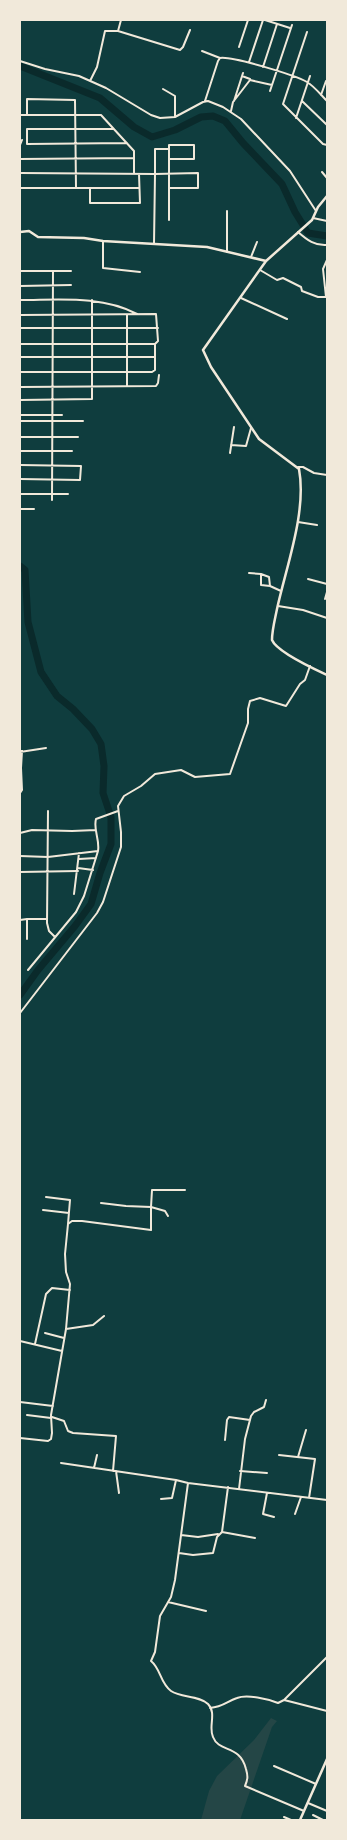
<svg xmlns="http://www.w3.org/2000/svg" width="347" height="1840" font-family="Barlow,sans-serif">
	<style>
		.green { fill: #244646 }
		.lines { fill: none; stroke-linecap: round; stroke-linejoin: round }
		.river { stroke: #0a2a2b; stroke-width: 7 }
		.minor { stroke: #f1e9da; stroke-width: 2 }
		.tertiary { stroke: #f1e9da; stroke-width: 2.5 }
	</style>
	<rect width="100%" height="100%" fill="#0f3d3e"/>
	<path class="green" d="M271 1718 277 1721 272 1727 240 1820H201L209 1791 217 1776 254 1740Z"/>
	<g class="lines">
		<path class="river" d="M20 66 100 98 134 127 152 137 175 130 201 117 213 116 225 121 243 143 282 184 295 212 308 233 327 236
			M20 566 25 570 28 622 41 672 57 696 73 709 92 729 101 744 104 766 103 793 111 817V844L100 873 91 904 75 926 38 970 20 995"/>
		<path class="minor" d="M265 20 290 28
			M118 31 180 50 183 47 190 30
			M307 32 283 104 323 144 327 145
			M239 47 248 20
			M202 51 220 58
			M20 61 45 69 79 76 106 88 151 115 160 118 175 117 203 102 208 101 223 107 241 119 290 171 316 211
			M249 62 263 20
			M263 67 277 24
			M242 76 250 79
			M90 81 97 67 105 31H118L121 20
			M163 89 175 96V117
			M270 91 292 25
			M321 95 326 81
			M205 101 218 61 220 58C232 56 295 75 307 82 314 86 321 95 327 101
			M234 101 243 73
			M302 101 327 125
			M231 111 233 102 250 80 272 85
			M20 115H101L134 151V158
			M27 115V99L75 100 76 188
			M296 118 310 76
			M114 129H27V144L127 143
			M20 145 22 140
			M169 149H155V174L198 173V188H169
			M20 159 134 158V173
			M169 159H194V145H169V220
			M322 172 327 178
			M20 173 155 174 154 244
			M20 188H139
			M90 188V203H140L139 174
			M227 211V252
			M313 218 327 221
			M298 232C307 240 315 246 327 245
			M103 241V268L140 272
			M251 257 257 242
			M260 270 277 280 283 278 301 287 302 291 318 297H327
			M20 271H71
			M20 286 71 285
			M326 297 323 269 327 260
			M241 298 287 319
			M20 300C58 300 102 295 137 314
			M20 315 156 314 158 341 155 344V370L152 372H20
			M127 315V386
			M20 328H158
			M20 344H155
			M20 357H155
			M20 387 156 386 158 383 159 375
			M20 400 92 399V300
			M20 415H62
			M20 421H83
			M20 437H78
			M231 445 246 446 251 428
			M20 451H72
			M230 453 234 427
			M20 465 81 466 80 480 20 479
			M298 467H303L314 473 327 475
			M20 494H68
			M52 500 53 271
			M20 509H34
			M298 522 317 525
			M249 573 261 574V585L270 586 281 591
			M261 574 269 577 270 586
			M308 579 327 584
			M325 599 327 592
			M278 606 303 610 327 618
			M20 752 46 748
			M20 793 22 790 21 768 22 751
			M48 811 47 923 49 931 55 937
			M20 833 32 830 72 831 96 830
			M20 856 48 857 98 851C100 840 93 829 96 819L118 811
			M79 859 96 858
			M78 868 93 870
			M20 872 78 871
			M74 894 79 853
			M27 919H47
			M20 920 27 919V939
			M28 970 76 912 84 896 98 851
			M20 1013 97 913 103 902 121 847V832L118 806 124 796 141 786 155 774 181 770 195 777 230 774 248 723V709L250 701 260 698 286 706 300 684 305 680 310 666
			M46 1197 70 1200 68 1224
			M43 1210 69 1213
			M168 1216 165 1211 151 1207 152 1190H185
			M66 1329 93 1325 104 1316
			M45 1333 64 1338
			M20 1341 62 1351
			M35 1344 46 1294 52 1288 70 1290
			M20 1402 53 1406
			M27 1415 51 1418
			M52 1417 64 1421 68 1431 73 1433 116 1436 113 1471
			M20 1438 48 1441 51 1439 52 1433 51 1415 66 1329 70 1284 66 1272 65 1254 68 1224 72 1221H82L151 1230V1207L126 1206 101 1203
			M225 1440 227 1420 229 1417 250 1420
			M279 1455 315 1459 309 1498
			M298 1457 306 1430
			M61 1463 176 1480 188 1483 327 1500
			M94 1468 97 1455
			M116 1471 119 1493
			M240 1471 267 1473
			M188 1483 175 1580 171 1597 160 1616 155 1652 151 1661C161 1669 160 1683 171 1691 181 1698 199 1695 208 1704 217 1713 208 1727 213 1737 219 1753 240 1744 246 1769 248 1776 248 1779 245 1786L304 1811
			M228 1487 222 1532 255 1538
			M239 1489 245 1439 251 1416 254 1412 264 1407 266 1400
			M267 1493 263 1514 274 1517
			M161 1499 172 1498 176 1480
			M295 1514 301 1497
			M181 1535 198 1537 218 1534
			M179 1553 193 1555 213 1553 217 1537 222 1532
			M168 1602 206 1611
			M284 1700 327 1657
			M210 1708C223 1707 226 1702 237 1698 247 1694 268 1699 278 1703L284 1700 292 1702 327 1711
			M274 1766 316 1784
			M308 1803 327 1811
			M313 1815 323 1820
			M284 1817 291 1820"/>
		<path class="tertiary" d="M327 196 318 207 312 220 266 261 203 350 211 367 259 439 299 469C307 512 286 567 277 609 275 619 272 630 272 640 277 652 314 669 327 675
			M20 232 29 231 38 237 84 238 103 241 207 247 266 261
			M300 1820 327 1759"/>
	</g>
	<rect width="347" height="1840" fill="none" stroke="#f1e9da" stroke-width="42"/>
</svg>
